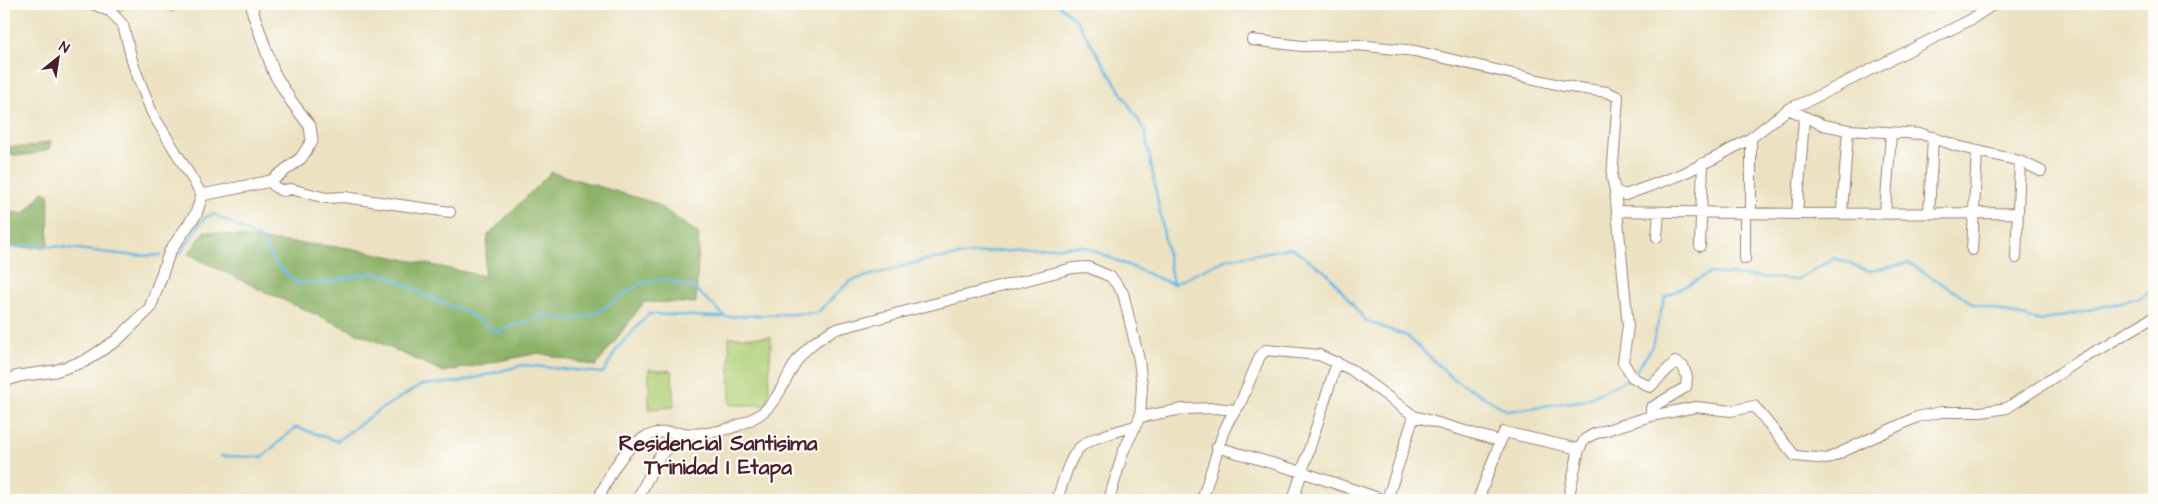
<svg xmlns="http://www.w3.org/2000/svg" width="2158" height="504" font-family="'Architects Daughter',sans-serif">
	<style>
		.green { fill: #b0d077; stroke: #7d7851 }
		.forest { fill: #8cb268; stroke: #6b684a }
		.lines { fill: none; stroke-linecap: round; stroke-linejoin: round }
		.stream { stroke: #68b9e3; stroke-width: 2.5 }
		.minor-casing { stroke: #9b8076; stroke-width: 12 }
		.tertiary-casing { stroke: #9b8076; stroke-width: 13 }
		.minor { stroke: #fff; stroke-width: 10 }
		.tertiary { stroke: #fff; stroke-width: 11 }
		.labels { text-anchor: middle; stroke-width: 4.5; stroke-linejoin: round; paint-order: stroke }
		.quarter-label { font-size: 21px; font-weight: bold; fill: #4a1f2b; stroke: #fdfcf7 }
	</style>
	<rect width="100%" height="100%" fill="#fdfcf7"/>
	<filter id="ink" filterUnits="userSpaceOnUse"><feTurbulence type="fractalNoise" baseFrequency=".02" numOctaves="2"/><feDisplacementMap in="SourceGraphic" scale="10" xChannelSelector="R" yChannelSelector="G"/><feConvolveMatrix kernelMatrix="1 2 1 2 8 2 1 2 1" color-interpolation-filters="sRGB"/></filter>
	<filter id="wash" filterUnits="userSpaceOnUse"><feTurbulence type="fractalNoise" baseFrequency=".0096" numOctaves="4" result="noise"/><feDisplacementMap in="SourceGraphic" scale="20" xChannelSelector="R" yChannelSelector="G"/><feGaussianBlur stdDeviation="1.12" result="paint"/><feColorMatrix in="noise" values="0 0 0 0 0 0 0 0 0 0 0 0 0 0 0 0 0 1.4 0 .05"/><feComposite in="paint" operator="in"/></filter>
	<g filter="url(#wash)">
		<rect width="100%" height="100%" fill="#ece2c2"/>
		<path class="green" d="M101 4H130L117 13Z
			M146 4H173L174 12Z
			M729 337H771L768 405H730Z
			M649 369 672 371 674 407 649 409Z"/>
		<path class="forest" d="M51 141 49 149C32 155 21 157 4 154V146L29 147Z
			M551 172 655 203 699 234 696 303 644 302 596 366 539 353 444 372 259 289 188 254 205 231 264 240 350 248 484 276 488 235Z
			M43 192 49 194 48 247 4 248V211L24 214Z"/>
		<g class="lines">
			<path class="stream" d="M1058 4 1077 21 1145 131 1173 284
				M4 248C56 239 109 259 161 255
				M177 253H181L203 219 213 214 261 239 275 263 297 283H322L371 273 389 276 430 298 465 311 496 332 545 315 569 321 596 313 641 283 663 279 694 288 726 317
				M1173 284 1227 259 1292 248 1328 274 1366 321 1407 336 1452 378 1508 411 1585 400 1630 378
				M1634 374 1651 349 1665 297 1710 273 1796 280 1834 258 1869 271 1909 263 1974 304 2041 321 2139 298 2154 288
				M221 456 262 457 296 427 337 441 378 411 421 385 460 382 523 365 603 373 618 347 649 314 719 317 817 313 850 281 925 260 995 251 1083 246 1172 284"/>
		</g>
	</g>
	<g filter="url(#ink)">
		<g class="lines">
			<defs>
				<path id="minor" d="M93 4 111 12 123 25 133 64 152 113 202 195
					M1252 40 1302 46 1358 45 1415 51 1564 86 1607 92 1618 97 1612 178 1615 191 1625 195 1680 175 1717 157 1751 138 1788 109 1810 100 1970 20 1994 4
					M1788 109 1823 125 1848 130 1922 134 1957 146 2020 161 2041 171
					M271 181 275 187 282 191 291 189 326 198 344 197 450 212
					M1615 191 1617 211 1797 214 2016 213
					M1617 211 1628 326 1623 362 1632 377 1650 387 1675 362 1683 366 1687 377 1686 387 1651 408V416
					M1842 212 1848 130
					M1751 213V138
					M1885 213 1891 134
					M1929 213 1933 137
					M1797 214 1804 118
					M1657 237 1659 212
					M1700 246 1703 163
					M1972 250 1977 151
					M2016 258 2020 161
					M1745 259V213
					M1140 417 1183 409 1216 408 1235 410
					M1217 447 1302 472 1384 500
					M598 500C608 478 622 448 645 437 657 431 670 432 682 433 708 436 737 429 759 415 778 402 784 381 796 362 805 348 818 339 833 330L1073 268 1088 267 1111 277 1123 293 1139 360 1142 386 1140 417 1123 452 1109 500
					M637 500 658 458 678 440 680 433
					M1057 500C1076 440 1074 444 1135 426
					M1202 500 1223 433 1229 420 1240 404 1260 356 1266 350 1319 355 1350 369 1414 416 1499 441
					M1293 500 1337 362
					M1387 500 1414 416
					M1478 500 1504 432 1579 449
					M1568 500 1579 449 1585 439 1594 434 1651 416 1696 407 1731 411 1754 406 1795 456 1827 459 1917 417 1941 412H1981L2007 408 2077 362 2154 317"/>
				<path id="tertiary" d="M4 381 19 376 55 371 85 361 117 340 150 308 170 251 196 214 202 195 271 181 301 158 312 141 310 126 291 101 274 73 253 13 252 4"/>
			</defs>
			<use href="#minor" class="minor-casing"/>
			<use href="#tertiary" class="tertiary-casing"/>
			<use href="#minor" class="minor"/>
			<use href="#tertiary" class="tertiary"/>
		</g>
	</g>
	<g class="labels">
		<g class="quarter-label">
			<text x="718" y="450">Residencial Santisima<tspan x="718" dy="24">Trinidad I Etapa</tspan></text>
		</g>
	</g>
	<rect width="2158" height="504" fill="none" stroke="#fdfcf7" stroke-width="20"/>
	<g transform="translate(58 58) rotate(30)" stroke="#fdfcf7" stroke-width="4" paint-order="stroke">
	<path d="M0-4L9 19L0 12L-9 19Z" fill="#4a1f2b"/>
	<text y="-8" font-size="14" font-weight="bold" text-anchor="middle" fill="#4a1f2b">N</text>
	</g>
</svg>
